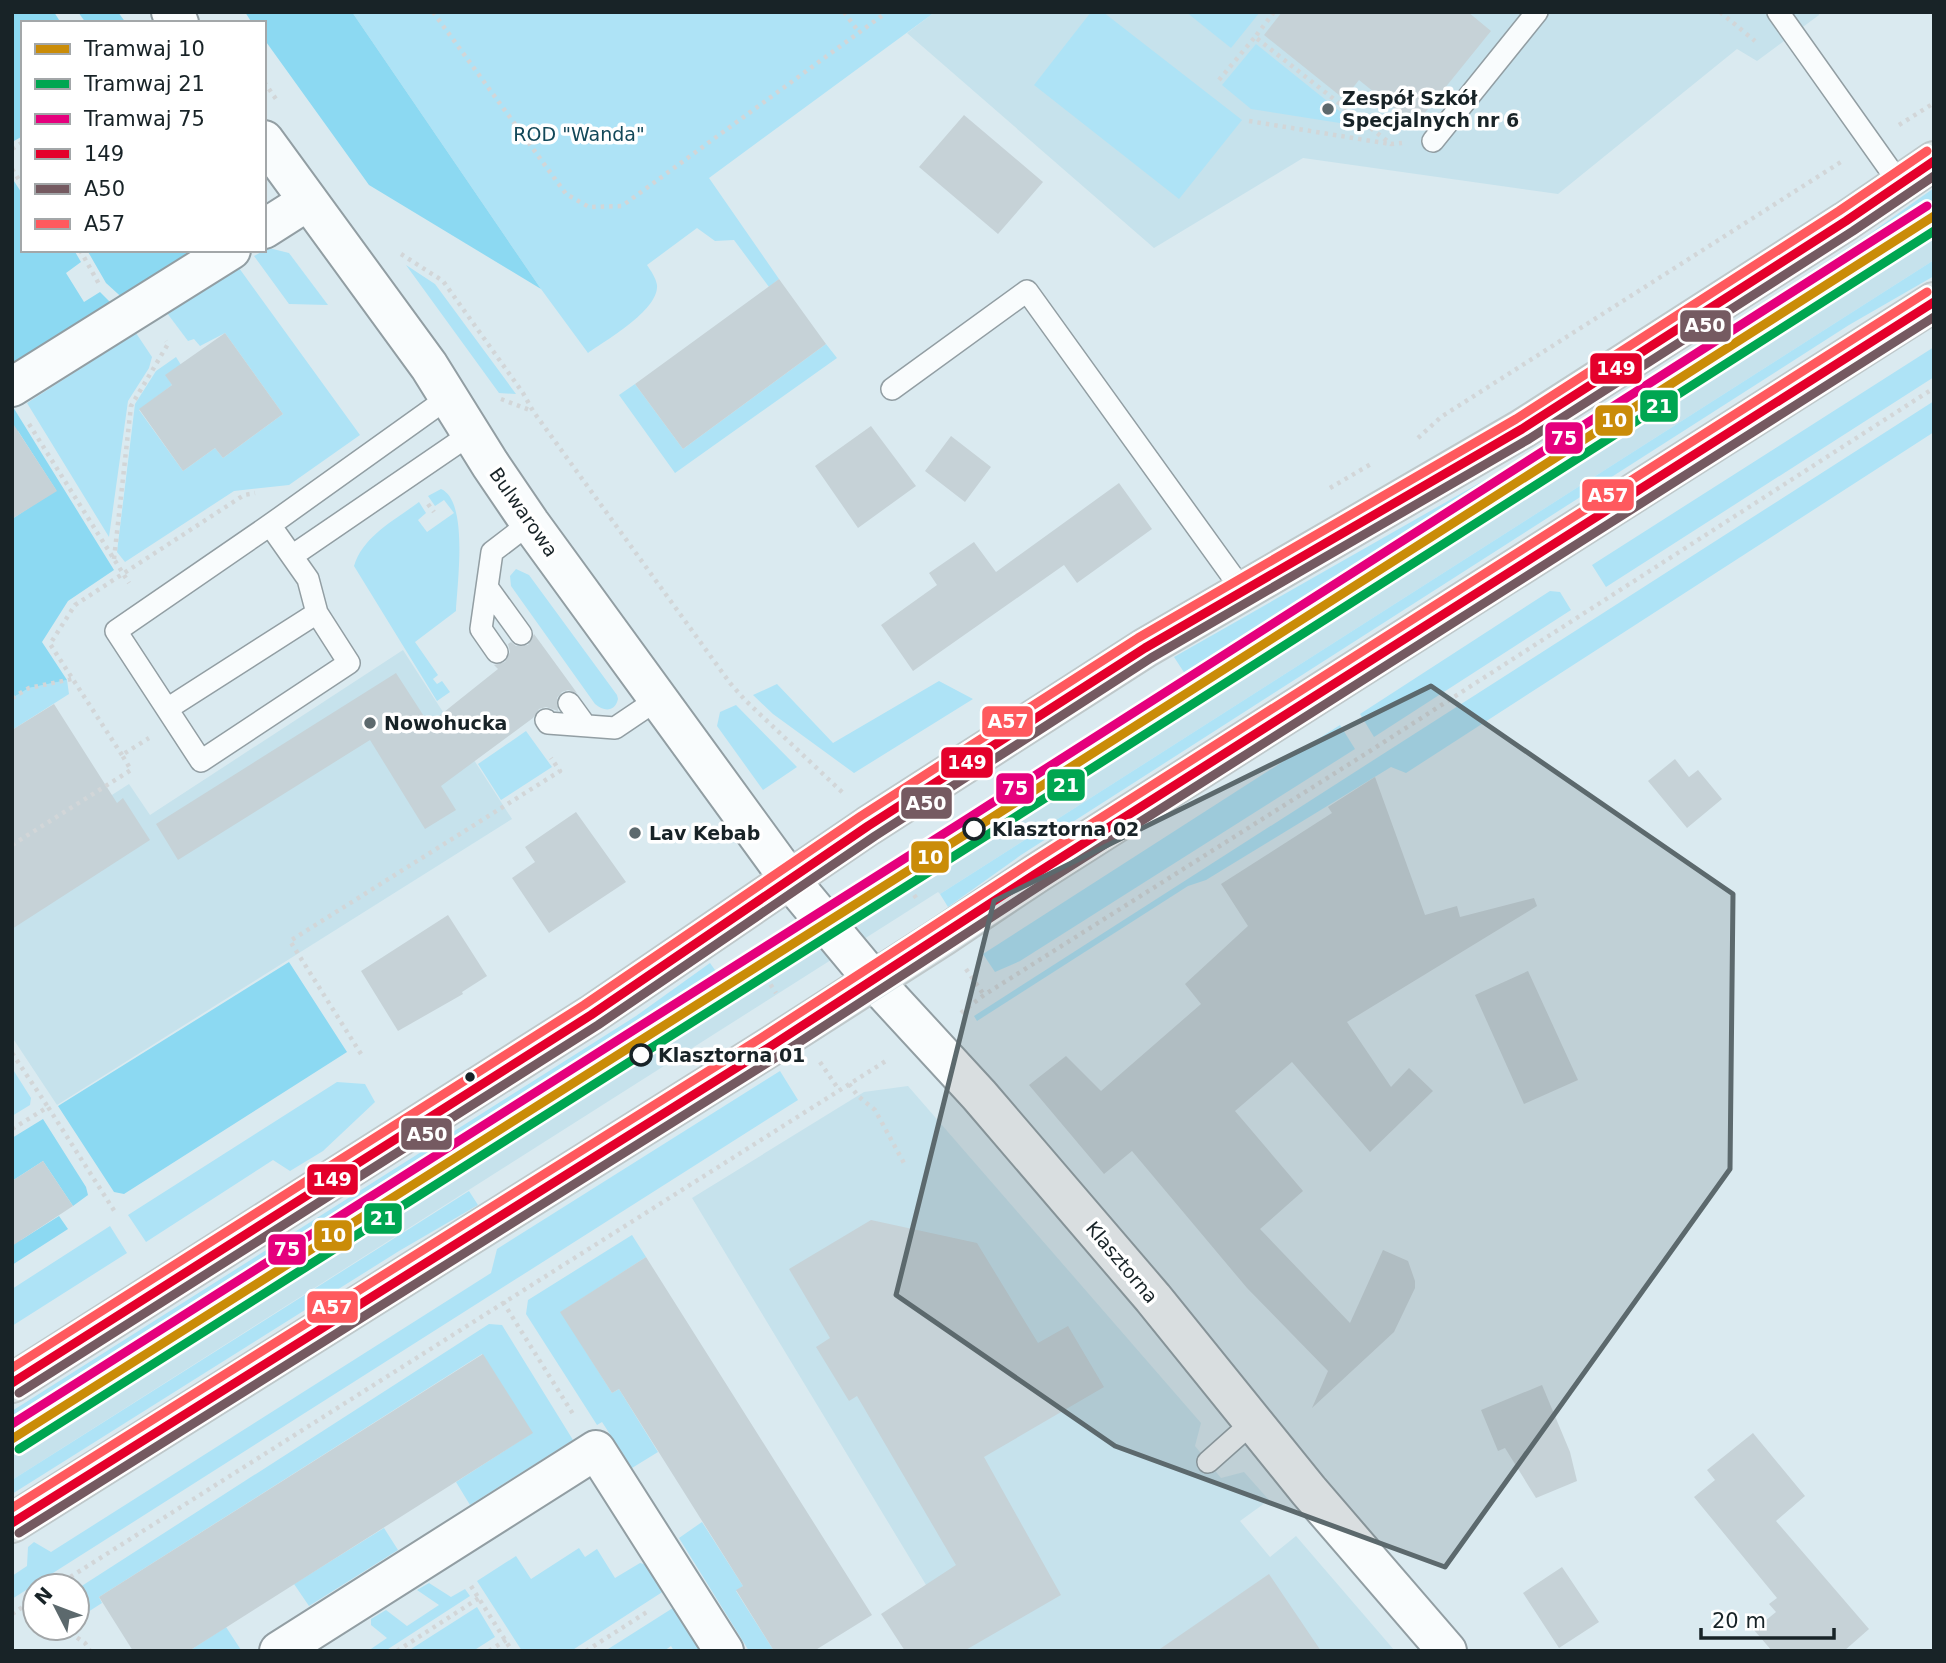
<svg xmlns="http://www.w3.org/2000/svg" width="1946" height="1663" font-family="'DejaVu Sans',sans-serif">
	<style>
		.built { fill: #c6e2ec }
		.green { fill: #aee3f6 }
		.forest { fill: #8cd9f2 }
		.building { fill: #c6d2d7 }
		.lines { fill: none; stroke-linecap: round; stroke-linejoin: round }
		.lane-casing { stroke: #929ea3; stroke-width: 24 }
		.street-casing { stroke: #929ea3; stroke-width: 42 }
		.secondary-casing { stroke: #929ea3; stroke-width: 42 }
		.primary-casing { stroke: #bfc8ca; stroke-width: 42 }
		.path { stroke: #d2d6d8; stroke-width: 4.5; stroke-dasharray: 3.5 5; stroke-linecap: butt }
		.lane { stroke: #f9fcfd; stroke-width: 21 }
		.street { stroke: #f9fcfd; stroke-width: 38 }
		.secondary { stroke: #f9fcfd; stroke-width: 38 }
		.primary { stroke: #dbe5e8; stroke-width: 38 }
		.bus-1-casing { stroke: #fff; stroke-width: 14 }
		.bus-2-casing { stroke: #fff; stroke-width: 14 }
		.bus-3-casing { stroke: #fff; stroke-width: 14 }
		.bus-1 { stroke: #e4002b; stroke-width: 9 }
		.bus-2 { stroke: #755a61; stroke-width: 9 }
		.bus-3 { stroke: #ff595e; stroke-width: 9 }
		.tram-1-casing { stroke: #fff; stroke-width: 14 }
		.tram-2-casing { stroke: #fff; stroke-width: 14 }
		.tram-3-casing { stroke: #fff; stroke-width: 14 }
		.tram-1 { stroke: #ca8c08; stroke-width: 9 }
		.tram-2 { stroke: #00a651; stroke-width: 9 }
		.tram-3 { stroke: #e5007d; stroke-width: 9 }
		.marked { fill: #5c696d; fill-opacity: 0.2; stroke: #5c696d; stroke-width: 5; stroke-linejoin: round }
		.poi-dot { fill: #5c696d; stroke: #fff; stroke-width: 2.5 }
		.stop-dot { fill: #fff; stroke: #182327; stroke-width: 3.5 }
		.bus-dot { fill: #182327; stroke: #fff; stroke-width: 2.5 }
		.labels { text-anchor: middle; stroke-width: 7; stroke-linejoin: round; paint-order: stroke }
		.poi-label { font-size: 19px; font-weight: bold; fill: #182327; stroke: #fff; text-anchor: start }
		.park-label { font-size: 19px; fill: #124859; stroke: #fff }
		.street-label { font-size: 19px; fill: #182327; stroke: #fff }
		.stop-label { font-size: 19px; font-weight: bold; fill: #182327; stroke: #fff; text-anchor: start }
		.line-badge { stroke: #fff; stroke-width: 2.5 }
		.badge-label { font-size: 19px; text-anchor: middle; font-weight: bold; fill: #fff }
	</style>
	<rect width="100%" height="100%" fill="#daeaf0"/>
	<path class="built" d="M935 12H1818L1819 15 1757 61 1737 49 1558 194 1303 158 1154 248 907 33Z
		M1934 205V260L940 894 938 892 12 1480V1426L1190 683 1189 680Z
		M403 650 512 819 57 1105 12 1037V859L129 784 150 815Z
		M908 1086 1201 1423 1195 1446 1221 1478 1244 1472 1269 1500 1240 1521 1270 1557 1296 1536 1395 1651H966L692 1198 864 1092Z"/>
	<path class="green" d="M352 12H935L709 178 779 279 769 287 734 240 715 241 697 228 647 265C651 271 656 278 657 285 659 310 606 340 588 353L541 289Z
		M1091 12H1103L1242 120 1179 199 1034 85Z
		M1186 12H1260L1231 48Z
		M1256 44 1347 117 1346 124 1251 109 1222 85Z
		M1934 188V205L1189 680 1174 657 1497 473 1868 235Z
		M269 248 289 253 328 305 289 304 254 256Z
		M1934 260V276L1849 325 1021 855 948 907 940 894Z
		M406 265 435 284 516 394 499 393Z
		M239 268 360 435 289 485 234 491 125 562 117 552 135 404 156 371 176 357 181 365 166 375 172 385 139 410 183 471 215 448 223 458 283 414 225 333 200 346 194 339 188 341 167 313Z
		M136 333 152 357 149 368 128 401 109 537 27 403Z
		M826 344 837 358 675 473 619 395 635 384 683 449Z
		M1934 347V377L1606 587 1592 565Z
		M1934 401V432L1406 773 1391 767 1206 880 1188 886 977 1021 974 1016Z
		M441 489C469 501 457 585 456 611L415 642 438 675 433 679 437 684 442 681 450 692 437 701 354 566C363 536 395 520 419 502L426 513 418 520 427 532 454 513 444 500 435 506 428 496Z
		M516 569 529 575 617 695 618 699C615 712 604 712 595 704L511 586 510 576Z
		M1550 591 1560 592 1571 610 1374 737 1360 714Z
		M67 680 69 694 12 730V698L29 688Z
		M939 681 973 699 854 773 773 714 753 695 777 684 833 743Z
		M736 705 797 767 763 790 717 726 720 712Z
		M1340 725 1355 749 1020 961 995 972 983 954Z
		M526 731 552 767 501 800 478 764Z
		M710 963 720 977 12 1426V1411L636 1016Z
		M12 1068 31 1098 30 1105 12 1116Z
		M780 1071 798 1100 12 1599V1576L27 1566 28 1547 34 1542 51 1552 491 1273 497 1249Z
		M337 1082 365 1084 375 1102 323 1151 290 1171 273 1160 146 1242 128 1215Z
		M469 1191 478 1205 399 1251 12 1494V1480Z
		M110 1226 127 1253 12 1326V1289Z
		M632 1235 646 1257 561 1312 612 1393 619 1389 658 1452 632 1468 602 1422 597 1425 526 1314 528 1300Z
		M489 1324 502 1325 573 1440 470 1505 456 1482 532 1433 482 1354 99 1597 102 1603 77 1619V1589Z
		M702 1522 743 1586 736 1591 774 1651H749L679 1538Z
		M384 1528 398 1550 309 1606 294 1584Z
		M579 1548 585 1557 597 1549 615 1578 640 1563 651 1566 667 1589 571 1651H522L477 1581 516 1556 531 1579Z
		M429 1583 451 1597 465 1589 470 1596 385 1651H368L387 1638 371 1625V1619L386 1610 407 1626 439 1605 417 1590Z
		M676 1606 704 1651H674L671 1646 664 1651H605Z
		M477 1607 495 1637 473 1651H408Z
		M226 1627 241 1650 189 1651Z"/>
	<path class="forest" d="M12 12H54L61 23H23V136L12 142Z
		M78 12H118L126 23H86Z
		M245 12H352L541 289 369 185 264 39V23H252Z
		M12 178 23 195V250H74L81 262 66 273 84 302 100 292 118 310 12 378Z
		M87 250H211L128 303 106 283Z
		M13 407 114 570 68 601 42 642 67 680 29 688 12 698V519L56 490 18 431 12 435Z
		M289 962 347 1052 124 1194 114 1192 58 1106Z
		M43 1119 86 1187 88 1195 73 1206 43 1161 12 1181V1138Z
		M59 1216 68 1229 12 1265V1228L21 1240Z"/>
	<path class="building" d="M1282 12H1468L1491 31 1415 125 1359 80 1344 99 1264 35Z
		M964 115 1043 182 998 234 919 167Z
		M779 279 826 344 683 449 635 384Z
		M225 333 283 414 223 458 215 448 183 471 139 409 172 385 165 375Z
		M12 422 57 491 12 519Z
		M871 426 916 486 858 528 815 466Z
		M951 436 991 467 965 502 925 471Z
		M1119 483 1152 529 1077 583 1064 565 913 671 881 625 937 585 929 573 974 542 996 572Z
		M534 634 577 693 568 690 562 692 557 698 558 711 546 707 539 709 533 718 441 786 456 810 425 829 370 740 178 860 156 824 396 673 429 724 498 669 494 665 505 662 510 652 508 644 511 642 516 646 528 645Z
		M54 704 117 803 123 798 150 840 12 929V730Z
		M1675 759 1689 777 1698 770 1722 799 1687 828 1648 781Z
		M1375 777 1425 915 1457 906 1460 917 1534 898 1537 906 1347 1022 1391 1087 1409 1068 1433 1091 1370 1152 1292 1062 1235 1111 1303 1191 1260 1229 1350 1323 1383 1250 1408 1261 1415 1281V1288L1394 1332 1312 1408 1328 1371 1247 1288 1132 1151 1104 1174 1029 1085 1066 1056 1101 1091 1201 1004 1185 984 1248 926 1221 884 1332 813 1328 807Z
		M576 812 626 882 549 933 512 878 535 862 525 847Z
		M448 915 487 976 462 992 463 994 398 1031 361 971Z
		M1528 971 1578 1080 1524 1104 1475 995Z
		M43 1161 73 1206 12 1246V1181Z
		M871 1220 977 1243 1038 1343 1068 1326 1104 1387 984 1457 1061 1595 964 1651H905L881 1614 956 1565 857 1396 849 1401 816 1347 830 1338 789 1269Z
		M646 1257 872 1615 814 1651H774L736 1590 743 1586 619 1389 612 1393 560 1312Z
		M483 1354 533 1433 189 1651H133L99 1597Z
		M1542 1385 1570 1452 1577 1481 1536 1498 1505 1448 1498 1451 1481 1410Z
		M1753 1433 1805 1496 1776 1521 1869 1629 1844 1651H1772L1754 1630 1776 1612 1769 1604 1777 1598 1694 1497 1715 1480 1707 1470Z
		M1562 1567 1599 1622 1559 1648 1523 1593Z
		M1269 1574 1321 1651H1157Z"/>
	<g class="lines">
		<defs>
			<path id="lane" d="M1778 12 1900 184
				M1433 141 1537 12
				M892 389 1027 291 1243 591
				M270 525 308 579 317 613 167 709 116 631 270 525 449 397
				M292 556 472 433
				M487 587 521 634
				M497 652 481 629 492 552 530 523
				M569 703 585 725
				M167 709 201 761 349 663 317 613
				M546 720 548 723 615 728 658 699
				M1208 1462 1253 1422"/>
			<path id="street" d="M264 229 308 201
				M12 387 231 250
				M279 1651 596 1450 724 1651"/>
			<path id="secondary" d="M171 12 179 23
				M264 140 429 366 490 464 530 523 790 880 874 981 979 1095 1153 1298 1309 1491 1447 1651"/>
			<path id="primary" d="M12 1383 591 1015 868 826 1145 648 1522 429 1846 221 1934 161
				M12 1523 768 1048 943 936 1037 873 1934 302"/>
		</defs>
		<use href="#lane" class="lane-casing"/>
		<use href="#street" class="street-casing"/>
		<use href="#secondary" class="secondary-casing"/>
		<use href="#primary" class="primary-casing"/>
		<path class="path" d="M433 12 566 194 589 207 622 206 887 12
			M844 12 859 32
			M1274 12 1255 37 1391 144 1402 143
			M1720 12 1755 41
			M1219 80 1255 37
			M264 82 276 99
			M1249 121 1390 144
			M1899 125 1934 103
			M12 149 23 142
			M12 169 23 186
			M80 250 99 284
			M401 254 443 281 523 393 533 411 730 683 745 700 843 793
			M501 399 532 411
			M29 424 129 583
			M1418 438 1441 417 1844 160
			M1330 488 1371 464
			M428 504 434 512
			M114 559 131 406 168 344 166 341
			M12 698 29 688 72 679
			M122 755 50 644 75 605 244 495 255 493
			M12 845 131 770 122 755 149 738
			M890 860 919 902
			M752 956 776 993
			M966 969 984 995
			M961 1013 984 995 1370 751 1934 388
			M12 1053 48 1107
			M361 1054 290 941 560 771 551 758
			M820 1062 839 1090
			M849 1084 858 1096 875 1110 905 1165
			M12 1129 48 1107 115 1212
			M503 1302 573 1414
			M56 1586 889 1059
			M471 1586 512 1651
			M12 1614 35 1599
			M63 1628 85 1643 90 1651
			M397 1651 479 1598
			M489 1651 506 1640
			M586 1651 650 1610"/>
		<use href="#lane" class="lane"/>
		<use href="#street" class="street"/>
		<use href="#secondary" class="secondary"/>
		<use href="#primary" class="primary"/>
		<defs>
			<path id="bus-1" d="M12 1383 591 1015 868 826 1145 648 1522 429 1846 221 1934 161
				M12 1523 768 1048 1037 873 1934 302"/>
			<path id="bus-2" d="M19 1393 598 1025 875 836 1151 658 1529 439 1853 231 1934 176
				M19 1533 775 1058 1044 883 1934 317"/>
			<path id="bus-3" d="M12 1368 584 1005 861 816 1138 638 1516 419 1839 211 1927 151
				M12 1508 761 1038 1030 863 1927 292"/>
		</defs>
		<use href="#bus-1" class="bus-1-casing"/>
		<use href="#bus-2" class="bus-2-casing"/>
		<use href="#bus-3" class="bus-3-casing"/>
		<use href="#bus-1" class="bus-1"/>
		<use href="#bus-2" class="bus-2"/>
		<use href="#bus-3" class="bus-3"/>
		<defs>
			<path id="tram-1" d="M12 1439 974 829 1934 216"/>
			<path id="tram-2" d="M19 1449 981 839 1934 231"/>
			<path id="tram-3" d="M12 1424 967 819 1927 206"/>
		</defs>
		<use href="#tram-1" class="tram-1-casing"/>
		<use href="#tram-2" class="tram-2-casing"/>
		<use href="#tram-3" class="tram-3-casing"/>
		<use href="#tram-1" class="tram-1"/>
		<use href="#tram-2" class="tram-2"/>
		<use href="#tram-3" class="tram-3"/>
	</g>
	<path class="marked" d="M1431 686 1733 894 1730 1169 1445 1567 1115 1446 896 1295 994 901Z"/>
	<g class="poi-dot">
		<circle cx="1328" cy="109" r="7"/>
		<circle cx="370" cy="723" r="7"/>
		<circle cx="635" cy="833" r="7"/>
	</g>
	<g class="stop-dot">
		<circle cx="974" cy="829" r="10"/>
		<circle cx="641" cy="1055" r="10"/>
	</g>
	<circle class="bus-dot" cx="470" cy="1077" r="6"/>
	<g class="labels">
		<g class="poi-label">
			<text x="1342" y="105">Zespół Szkół<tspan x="1342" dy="22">Specjalnych nr 6</tspan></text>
			<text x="384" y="730">Nowohucka</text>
			<text x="649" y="840">Lav Kebab</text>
		</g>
		<g class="park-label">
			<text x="579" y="141">ROD "Wanda"</text>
		</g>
		<g class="street-label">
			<text transform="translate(524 512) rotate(55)" y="7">Bulwarowa</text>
			<text transform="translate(1122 1262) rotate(50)" y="7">Klasztorna</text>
		</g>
		<g class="stop-label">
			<text x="992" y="836">Klasztorna 02</text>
			<text x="658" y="1062">Klasztorna 01</text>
		</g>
	</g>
	<g class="line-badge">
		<rect x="1679" y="309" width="53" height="34" rx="7" fill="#755a61"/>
		<rect x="1589" y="352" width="54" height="33" rx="7" fill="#e4002b"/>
		<rect x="1639" y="389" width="40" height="34" rx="7" fill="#00a651"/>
		<rect x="1594" y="404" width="40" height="33" rx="7" fill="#ca8c08"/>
		<rect x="1544" y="421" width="40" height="34" rx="7" fill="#e5007d"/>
		<rect x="1581" y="478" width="54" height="34" rx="7" fill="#ff595e"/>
		<rect x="981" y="705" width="53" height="33" rx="7" fill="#ff595e"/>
		<rect x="940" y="746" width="54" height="33" rx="7" fill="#e4002b"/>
		<rect x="1046" y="768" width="40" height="34" rx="7" fill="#00a651"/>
		<rect x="995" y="772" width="40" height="33" rx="7" fill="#e5007d"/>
		<rect x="900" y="786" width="53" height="34" rx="7" fill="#755a61"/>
		<rect x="910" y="840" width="40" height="34" rx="7" fill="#ca8c08"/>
		<rect x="400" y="1117" width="53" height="34" rx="7" fill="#755a61"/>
		<rect x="306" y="1163" width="53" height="33" rx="7" fill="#e4002b"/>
		<rect x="363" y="1202" width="40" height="33" rx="7" fill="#00a651"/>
		<rect x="313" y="1219" width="40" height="33" rx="7" fill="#ca8c08"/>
		<rect x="267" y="1233" width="40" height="33" rx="7" fill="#e5007d"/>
		<rect x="306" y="1290" width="53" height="34" rx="7" fill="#ff595e"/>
	</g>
	<g class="badge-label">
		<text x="1705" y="332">A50</text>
		<text x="1616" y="375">149</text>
		<text x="1659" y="413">21</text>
		<text x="1614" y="427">10</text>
		<text x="1564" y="445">75</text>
		<text x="1608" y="502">A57</text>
		<text x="1008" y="728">A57</text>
		<text x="967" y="769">149</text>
		<text x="1066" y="792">21</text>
		<text x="1015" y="795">75</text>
		<text x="926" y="810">A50</text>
		<text x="930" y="864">10</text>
		<text x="427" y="1141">A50</text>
		<text x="332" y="1186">149</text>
		<text x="383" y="1225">21</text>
		<text x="333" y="1242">10</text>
		<text x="287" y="1256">75</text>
		<text x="332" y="1314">A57</text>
	</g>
	<rect width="1946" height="1663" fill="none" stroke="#182327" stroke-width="28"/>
	<rect x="21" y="21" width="245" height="231" fill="#ffffff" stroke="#a3a7a9" stroke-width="2"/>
	<rect x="35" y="44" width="35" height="10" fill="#ca8c08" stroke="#a3a7a9" stroke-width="2"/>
	<text x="84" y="56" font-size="21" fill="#182327">Tramwaj 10</text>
	<rect x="35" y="79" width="35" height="10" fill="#00a651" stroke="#a3a7a9" stroke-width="2"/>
	<text x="84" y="91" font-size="21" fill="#182327">Tramwaj 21</text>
	<rect x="35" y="114" width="35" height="10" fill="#e5007d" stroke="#a3a7a9" stroke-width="2"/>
	<text x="84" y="126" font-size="21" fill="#182327">Tramwaj 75</text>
	<rect x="35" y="149" width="35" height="10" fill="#e4002b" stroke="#a3a7a9" stroke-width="2"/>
	<text x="84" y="161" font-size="21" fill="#182327">149</text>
	<rect x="35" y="184" width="35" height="10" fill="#755a61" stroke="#a3a7a9" stroke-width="2"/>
	<text x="84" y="196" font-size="21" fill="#182327">A50</text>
	<rect x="35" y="219" width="35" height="10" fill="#ff595e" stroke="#a3a7a9" stroke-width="2"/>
	<text x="84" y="231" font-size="21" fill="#182327">A57</text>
	<g transform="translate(56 1607) rotate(312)"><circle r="33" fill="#ffffff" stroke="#a3a7a9" stroke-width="2"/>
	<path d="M0-5L12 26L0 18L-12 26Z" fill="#5c696d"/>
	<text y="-10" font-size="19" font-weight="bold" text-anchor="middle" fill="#182327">N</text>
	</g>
	<path d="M1701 1628v10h133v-10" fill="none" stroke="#182327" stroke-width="3.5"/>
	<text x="1712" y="1628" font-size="21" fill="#182327" stroke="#ffffff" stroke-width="5" paint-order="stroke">20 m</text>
</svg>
